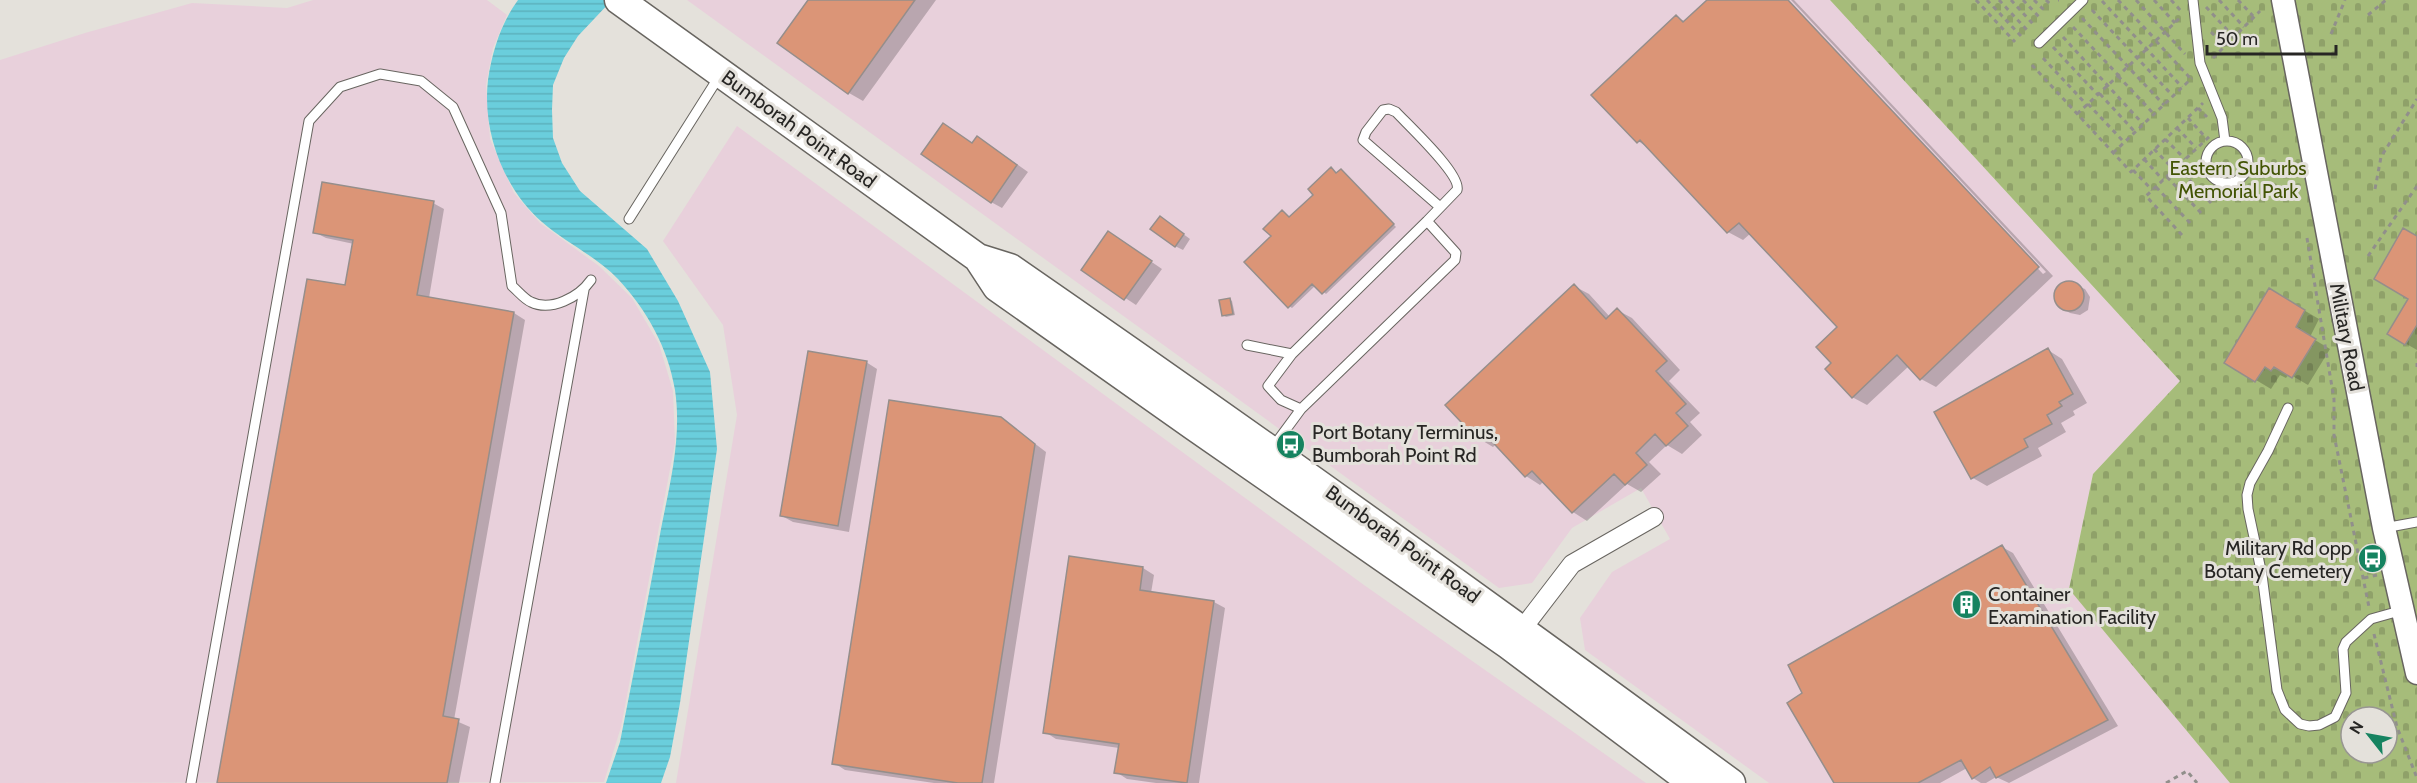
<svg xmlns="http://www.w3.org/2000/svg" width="2417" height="783" font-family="Cabin,sans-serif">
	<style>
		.industrial { fill: #e8d0db }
		.cemetery { fill: url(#cemetery-stones); fill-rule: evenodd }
		.water { fill: url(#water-rules) }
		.shadow { fill: #0003 }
		.building { fill: #db9577; stroke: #958e8b; stroke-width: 1.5 }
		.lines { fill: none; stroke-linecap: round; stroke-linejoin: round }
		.service-casing { stroke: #686560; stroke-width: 11 }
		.minor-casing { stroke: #686560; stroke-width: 20 }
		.tertiary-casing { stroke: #686560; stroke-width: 25 }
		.primary-casing { stroke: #686560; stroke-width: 31 }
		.path { stroke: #918f8b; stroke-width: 3; stroke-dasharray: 4.5 4.5; stroke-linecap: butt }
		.service { stroke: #fff; stroke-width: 9 }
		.minor { stroke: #fff; stroke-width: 18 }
		.tertiary { stroke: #fff; stroke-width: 22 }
		.primary { stroke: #fff; stroke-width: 28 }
		.labels { text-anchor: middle; stroke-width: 6; stroke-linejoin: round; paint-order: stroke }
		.street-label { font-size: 20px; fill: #272624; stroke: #e4e1db }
		.park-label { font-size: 20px; fill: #425404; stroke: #e4e1db }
		.poi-label { font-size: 20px; fill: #272624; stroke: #e4e1db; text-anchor: start }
	</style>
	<defs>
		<pattern id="cemetery-stones" width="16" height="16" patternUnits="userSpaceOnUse" patternTransform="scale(1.5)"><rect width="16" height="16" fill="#a6bc7a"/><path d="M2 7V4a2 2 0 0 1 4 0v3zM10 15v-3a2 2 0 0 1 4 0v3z" fill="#8fa169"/></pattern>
		<pattern id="water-rules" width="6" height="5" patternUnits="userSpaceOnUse" patternTransform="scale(1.5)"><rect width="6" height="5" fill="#6acedc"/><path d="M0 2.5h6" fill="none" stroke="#5cb1bd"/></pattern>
	</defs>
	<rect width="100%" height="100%" fill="#e4e1db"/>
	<path class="industrial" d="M313 0H487L507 15 493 48 486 85 490 139 514 193 540 223 599 266 632 298 659 344 673 391 675 443 621 727 604 782 0 783V60L85 33 192 3 287 8Z
		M687 0H1830L2180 381 2093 474 2069 588 2230 783H1769L1585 650 1580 618 1612 572 1670 539 1641 488 1572 528 1532 583 1499 588Z
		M737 126 1364 585 1646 783H676L737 415 723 325 663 241Z"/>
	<path class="cemetery" d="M1830 0H2417V783H2230L2069 589 2093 474 2180 381ZM2351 717H2387V753H2351Z"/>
	<path class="water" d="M518 0H612L578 36 564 58 553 85 552 110 553 138 562 163 580 191 647 249 678 301 710 372 717 449 680 703 670 757 661 783H606L620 742C634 671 648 600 661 529 670 483 682 437 675 390 668 348 647 310 618 279 596 256 566 243 542 222 503 188 482 131 488 80 492 52 501 23 518 0Z"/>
	<path class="shadow" d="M810 0H936L863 101 849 93Z
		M1709 0H1786L2043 274 2046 272 1791 0H1794L2053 276 1936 387 1921 379 1909 366 1867 405 1852 397 1834 363 1839 327 1751 233 1743 240 1728 232 1650 149 1638 141 1676 17 1686 22Z
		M973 144H988L1028 172 1002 208 991 202Z
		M1334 171 1337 174 1344 173 1396 227 1326 294 1316 285 1292 308 1289 306 1290 218 1315 195Z
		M433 203 444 209 429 298 514 313 525 320 454 720 470 727 459 783H219L346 287 354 244 326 238 314 232Z
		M1167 222 1190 239 1183 250 1175 246Z
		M1109 233 1162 269 1136 305 1083 270Z
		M2417 237V350L2389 334 2410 299Z
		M2068 282 2085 289 2090 297 2088 310 2080 315 2070 313 2063 309 2055 298 2057 289Z
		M1574 286 1589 294 1610 317 1617 310 1632 318 1680 370 1669 381 1700 413 1690 422 1702 435 1682 454 1667 445 1649 462 1661 474 1641 492 1627 484 1587 521 1573 512 1544 481 1540 485 1526 476 1496 444 1493 447 1478 438 1447 405Z
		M2269 290 2319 319 2310 337 2330 349 2308 385 2289 374 2286 378 2280 375 2271 389 2226 362Z
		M1229 299 1232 301 1235 315 1226 317 1223 315Z
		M2048 350 2062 359 2087 403 2073 411 2075 415 2061 423 2066 432 2038 448 2042 456 1987 486 1973 478Z
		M866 362 877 369 849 532 793 522 782 516Z
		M1001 418 1046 452 994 783H934L845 770 834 763Z
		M2002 547 2013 553 2118 726 2009 783 1996 777 1986 783H1981L1973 778 1967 768 1940 783H1835Z
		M1143 568 1154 575 1151 593 1214 602 1225 608 1199 783H1156L1127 779 1116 772 1119 748 1056 739 1045 732Z"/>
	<path class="building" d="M808 0H915L848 94 777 43Z
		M1707 0H1788L2039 267 1920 380 1897 355 1852 398 1825 369 1831 363 1816 347 1837 327 1739 223 1727 233 1640 140 1637 143 1591 95 1676 15 1683 22Z
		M943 123 972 143 977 136 1017 165 991 203 921 154Z
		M1331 167 1336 173 1341 169 1394 224 1322 294 1312 284 1288 308 1244 262 1271 236 1263 229 1282 210 1289 217 1313 195 1308 189Z
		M322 182 434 201 417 295 514 312 443 716 459 719 447 783H217L307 279 345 285 353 240 313 233Z
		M1160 216 1184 234 1175 247 1150 229Z
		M2403 228 2417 236V325L2405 345 2387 334 2408 299 2374 279Z
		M1108 231 1152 261 1124 300 1081 270Z
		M2054 296a15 15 0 1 1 30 0a15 15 0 1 1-30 0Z
		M1574 284 1606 319 1617 308 1667 361 1656 371 1686 404 1676 413 1688 426 1666 446 1655 434 1636 453 1647 465 1625 485 1614 474 1572 513 1532 471 1525 477 1484 433 1477 439 1445 405Z
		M2269 288 2305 310 2296 327 2316 339 2292 378 2274 367 2271 371 2265 367 2255 382 2224 363Z
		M1230 298 1233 314 1222 316 1219 300Z
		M2048 348 2073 394 2059 402 2062 406 2047 415 2052 424 2024 439 2028 447 1971 479 1934 412Z
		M808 351 867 361 838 526 780 516Z
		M889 400 1001 417 1035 444 982 783H958L832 764Z
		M2002 545 2108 720 1996 778 1990 767 1972 779 1961 760 1918 783H1834L1787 703 1802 693 1788 665Z
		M1069 556 1143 567 1140 590 1214 601 1187 783 1114 773 1119 744 1043 733Z"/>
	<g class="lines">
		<defs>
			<path id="service" d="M2193 0 2200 63 2222 118 2225 141
				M2039 43 2083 0
				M2206 162a21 21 0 1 1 42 0a21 21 0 1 1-42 0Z
				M629 219 720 75
				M1247 345 1292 354 1427 221 1457 190C1462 175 1408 125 1396 112L1389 109 1383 110 1366 132 1363 140 1440 207
				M1292 354 1268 386 1281 400 1301 409
				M2288 408 2268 451 2250 483 2247 495 2248 509 2262 575 2277 690 2285 710 2300 724 2309 726 2319 725 2335 717 2346 693 2343 649 2346 642 2371 619 2403 610
				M1273 447 1301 409 1455 260 1456 253 1427 221
				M2384 528 2417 522
				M191 783 309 121 340 87 380 74 421 81 453 107 501 213 512 286C518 291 524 299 531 302 551 312 579 297 591 280
				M495 783 584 290"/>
			<path id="minor" d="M1516 637 1572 564 1654 517"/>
			<path id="tertiary" d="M2283 0 2384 528 2417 673"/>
			<path id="primary" d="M619 0 978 258 1010 268C1253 436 1493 608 1731 783
				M978 258 997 287 1194 426 1509 645 1693 783"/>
		</defs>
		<use href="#service" class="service-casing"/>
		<use href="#minor" class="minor-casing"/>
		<use href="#tertiary" class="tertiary-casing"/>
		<use href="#primary" class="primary-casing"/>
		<path class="path" d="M1976 0 2015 42
			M1987 0 2021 36
			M1999 0 2027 30
			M2011 0 2033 24
			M2023 0 2040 18
			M2034 0 2046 12
			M2046 0 2052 6
			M2058 0H2059
			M2118 0 2156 40
			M2136 0 2185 54
			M2154 0 2175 23
			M2171 0 2182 12
			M2219 0 2244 27
			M2238 0 2253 16
			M2102 1 2182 87
			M2206 7 2234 37
			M2092 10 2173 96
			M2368 15 2386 0
			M2082 18 2164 105
			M2073 27 2119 76
			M2211 32 2225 46
			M2331 34 2345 0
			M2063 37 2143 124
			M2156 41 2191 79
			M2053 47 2098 95
			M2043 58 2087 105
			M2213 58 2260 11
			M2032 65 2131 172 2203 103
			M2118 76 2154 114
			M2100 94 2135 132
			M2088 104 2124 142
			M2198 108 2207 117
			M2077 114 2181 17
			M2188 118 2207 139
			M2177 128 2196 148
			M2165 139 2185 159
			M2154 149 2174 170
			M2113 153 2192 78
			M2144 159 2163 180
			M2177 167 2213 205
			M2133 170 2152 190
			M2167 177 2203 215
			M2156 187 2192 225
			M2375 189 2381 157 2417 99
			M2182 235 2146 196 2211 135
			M2307 238 2334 399V435L2369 607
			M2368 256 2417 186
			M2417 363V367
			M2364 578 2377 575
			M2374 634 2397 727 2417 778
			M2166 783 2187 771 2197 783"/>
		<use href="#service" class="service"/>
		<use href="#minor" class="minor"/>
		<use href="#tertiary" class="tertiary"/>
		<use href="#primary" class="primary"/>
	</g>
	<defs>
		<symbol id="bus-disc" viewBox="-11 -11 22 22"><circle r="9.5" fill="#168360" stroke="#e4e1db"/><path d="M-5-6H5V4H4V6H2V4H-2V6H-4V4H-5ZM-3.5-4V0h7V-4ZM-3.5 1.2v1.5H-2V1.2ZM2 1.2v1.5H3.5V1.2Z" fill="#fff"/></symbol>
		<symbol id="building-disc" viewBox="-11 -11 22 22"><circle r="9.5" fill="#168360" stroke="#e4e1db"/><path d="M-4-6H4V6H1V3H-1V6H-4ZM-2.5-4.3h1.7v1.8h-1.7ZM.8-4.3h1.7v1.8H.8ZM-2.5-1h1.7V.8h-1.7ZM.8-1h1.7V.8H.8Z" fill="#fff"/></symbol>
	</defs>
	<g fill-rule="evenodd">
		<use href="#bus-disc" x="1274" y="428" width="33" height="33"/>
		<use href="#bus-disc" x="2356" y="542" width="33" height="33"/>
		<use href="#building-disc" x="1950" y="588" width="33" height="33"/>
	</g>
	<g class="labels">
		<g class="street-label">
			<text transform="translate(799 129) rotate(36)" y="7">Bumborah Point Road</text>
			<text transform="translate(2347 337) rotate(79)" y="7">Military Road</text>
			<text transform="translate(1403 544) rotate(36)" y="7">Bumborah Point Road</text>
		</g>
		<g class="park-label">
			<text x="2238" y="175">Eastern Suburbs<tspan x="2238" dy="23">Memorial Park</tspan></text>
		</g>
		<g class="poi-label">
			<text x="1312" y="439">Port Botany Terminus,<tspan x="1312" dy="23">Bumborah Point Rd</tspan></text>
			<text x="2352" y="555" text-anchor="end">Military Rd opp<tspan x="2352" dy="23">Botany Cemetery</tspan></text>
			<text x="1988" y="601">Container<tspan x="1988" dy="23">Examination Facility</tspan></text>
		</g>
	</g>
	<g transform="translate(2369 735) rotate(301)"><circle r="28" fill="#e4e1db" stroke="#989692" stroke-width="1.5"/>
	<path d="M0-4.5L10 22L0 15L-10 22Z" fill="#168360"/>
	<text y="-9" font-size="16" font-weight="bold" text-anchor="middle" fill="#272624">N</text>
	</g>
	<path d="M2207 45v9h129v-9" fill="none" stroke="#272624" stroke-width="3"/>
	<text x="2216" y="45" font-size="18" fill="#272624" stroke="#e4e1db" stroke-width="4.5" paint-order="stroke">50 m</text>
</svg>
